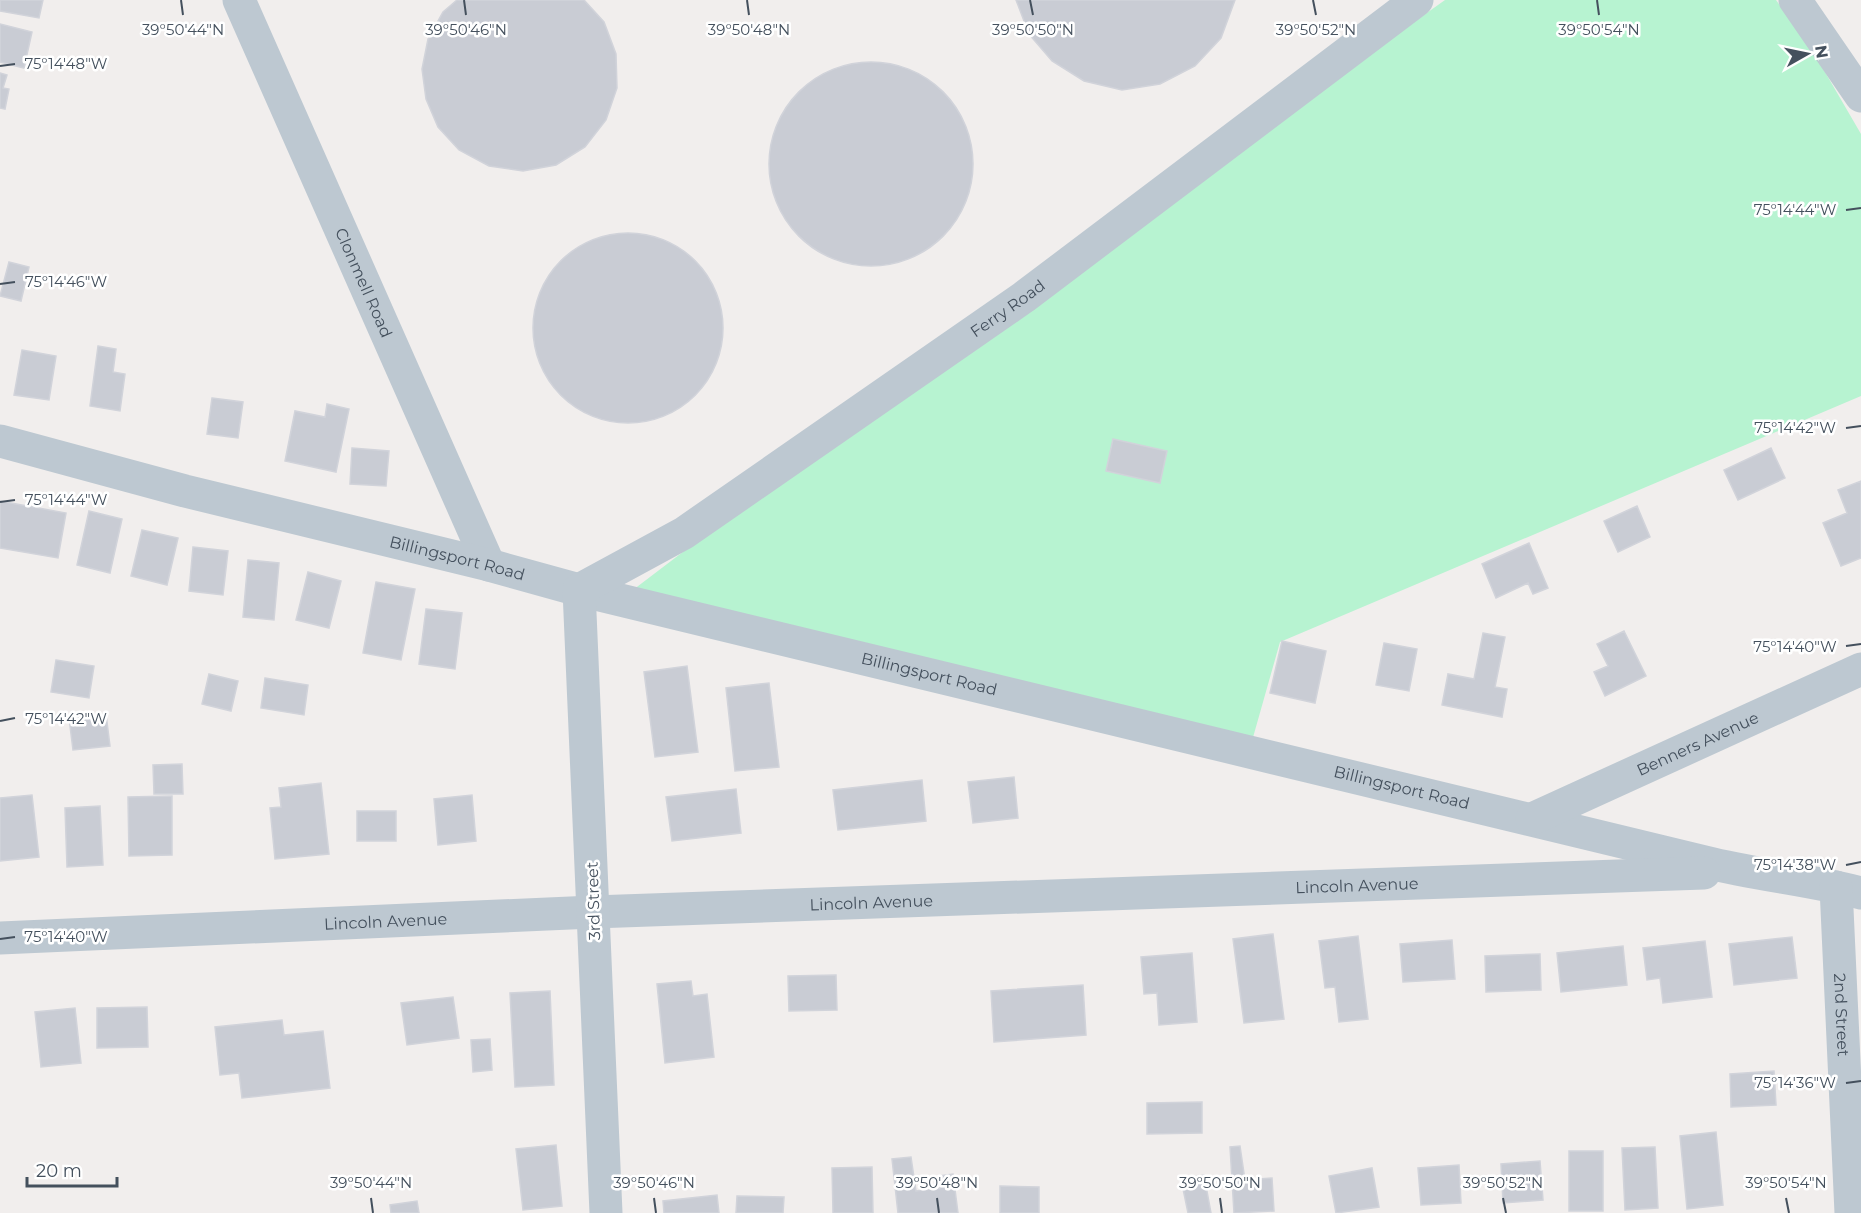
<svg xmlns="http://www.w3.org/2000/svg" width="1861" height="1213" font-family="Montserrat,sans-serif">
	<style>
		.green { fill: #b7f3d1 }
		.building { fill: #c9ccd4; stroke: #d1d3da; stroke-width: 1.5 }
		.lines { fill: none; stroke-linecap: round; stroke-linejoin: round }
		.minor { stroke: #bdc8d1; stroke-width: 33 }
		.ticks { fill: none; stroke: #44505d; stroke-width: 2 }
		.labels { text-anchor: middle; stroke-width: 5; stroke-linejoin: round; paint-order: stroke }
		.street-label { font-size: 16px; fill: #44505d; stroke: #fff }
		.ticks-label { font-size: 15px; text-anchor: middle; fill: #44505d; stroke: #fff; stroke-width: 5; stroke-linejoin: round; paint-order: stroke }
	</style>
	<rect width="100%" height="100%" fill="#f1eeed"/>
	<path class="green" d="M1445 0H1776L1811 48 1861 134V396L1280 642 1250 748 625 596 859 418Z"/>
	<path class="building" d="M0 0H43L39 18 0 11Z
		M457 0H584L604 22 616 54 617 88 606 120 585 147 556 165 523 171 489 166 459 150 438 127 426 99 422 69 428 39 443 12Z
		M1016 0H1235L1221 38 1195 66 1160 84 1122 90 1084 81 1052 61 1029 34Z
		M0 24 32 32 24 68 0 62Z
		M769 164a102 102 0 1 1 204 0a102 102 0 1 1-204 0Z
		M0 73 7 75 3 88 9 89 5 109 0 108Z
		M533 328a95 95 0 1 1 190 0a95 95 0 1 1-190 0Z
		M9 262 29 267 21 301 0 296Z
		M98 346 116 349 113 372 125 374 120 411 90 406Z
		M22 350 56 356 49 400 14 395Z
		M212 398 243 402 238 438 207 434Z
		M327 404 349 409 336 472 285 461 295 411 325 417Z
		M1113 439 1167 451 1160 483 1106 471Z
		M352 448 389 451 386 486 350 484Z
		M1771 448 1785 478 1738 500 1724 470Z
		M1861 481V558L1841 566 1823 523 1847 513 1838 490Z
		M0 501 66 513 58 558 0 548Z
		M1637 506 1650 537 1618 552 1604 521Z
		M89 511 122 519 110 573 77 565Z
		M142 530 178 538 167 585 131 576Z
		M1529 543 1548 588 1533 594 1528 583 1496 598 1482 564Z
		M193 547 228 551 223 595 189 591Z
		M248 560 279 563 274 620 243 617Z
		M308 572 341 581 329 628 296 620Z
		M376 582 415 589 401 660 363 653Z
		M426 609 462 613 455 669 419 664Z
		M1624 631 1646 676 1605 696 1594 672 1608 666 1597 644Z
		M1483 633 1505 637 1495 687 1507 689 1502 717 1442 705 1448 674 1474 679Z
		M1282 641 1326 651 1315 703 1270 693Z
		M1384 643 1417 649 1409 691 1376 685Z
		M56 660 94 666 89 698 51 692Z
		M687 666 698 752 655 757 644 672Z
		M209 674 238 681 231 711 202 704Z
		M265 678 308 685 304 715 261 708Z
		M769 683 779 767 735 771 726 688Z
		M106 714 110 746 73 750 69 718Z
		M182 764 183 794H154L153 765Z
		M1014 777 1018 818 973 823 968 782Z
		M922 780 926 821 838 830 833 790Z
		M321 783 329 854 275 859 270 808 281 807 279 788Z
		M736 789 741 833 672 841 666 797Z
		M32 795 39 857 0 861V798Z
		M472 795 476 841 438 845 434 799Z
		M172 796V855L129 856 128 797Z
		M100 806 103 865 67 867 65 808Z
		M357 811H396V841H357Z
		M1273 934 1284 1019 1244 1023 1233 939Z
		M1358 936 1368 1019 1339 1022 1335 987 1325 988 1319 941Z
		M1792 937 1797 978 1734 985 1729 944Z
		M1452 940 1455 979 1403 982 1400 944Z
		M1705 941 1712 997 1663 1003 1660 978 1647 980 1643 948Z
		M1623 946 1627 985 1561 992 1557 953Z
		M1192 953 1197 1022 1159 1025 1157 993 1144 994 1141 957Z
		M1540 954 1541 990 1486 992 1485 956Z
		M836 975 837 1010 789 1011 788 976Z
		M691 981 693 996 707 994 714 1057 665 1063 657 984Z
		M1083 985 1086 1035 994 1042 991 991Z
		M550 991 554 1085 515 1087 510 993Z
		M453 997 459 1038 407 1045 401 1003Z
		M147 1007 148 1047 97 1048V1008Z
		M75 1008 81 1063 41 1067 35 1012Z
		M282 1020 284 1035 323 1031 330 1088 242 1098 239 1073 220 1075 215 1027Z
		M490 1039 492 1070 473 1072 471 1040Z
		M1774 1071 1776 1105 1731 1107 1730 1074Z
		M1202 1102V1133L1147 1134V1103Z
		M1716 1132 1723 1205 1687 1209 1680 1136Z
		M556 1145 562 1206 523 1210 516 1149Z
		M1240 1146 1245 1180 1272 1178 1274 1211 1234 1213 1230 1147Z
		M1655 1147 1658 1208 1625 1210 1622 1148Z
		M1569 1151H1603V1211H1569Z
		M911 1157 916 1191 940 1188 939 1176 953 1174 958 1213H898L892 1159Z
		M1540 1161 1543 1200 1503 1203 1501 1164Z
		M1459 1165 1461 1203 1421 1205 1418 1168Z
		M872 1167 873 1213H833L832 1168Z
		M1372 1168 1379 1207 1336 1213 1329 1176Z
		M1204 1175 1211 1213H1188L1181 1179Z
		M1000 1186 1039 1187V1213H1000Z
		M717 1195 719 1213H664L663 1201Z
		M737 1196 784 1197 783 1213H736Z
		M417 1201 419 1213H391L390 1205Z"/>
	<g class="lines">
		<g class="minor">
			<path id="s1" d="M239 0 489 565"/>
			<path d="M1795 0 1861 96"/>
			<path id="s2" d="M0 441 185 491 489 565 579 590C955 680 1331 768 1705 862 1757 875 1810 880 1861 893"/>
			<path id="s3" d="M1532 819 1861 669"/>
			<path id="s4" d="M1836 887 1851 1213"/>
			<path id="s5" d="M0 938 593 912 1704 873"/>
			<path id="s6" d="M606 1213 579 590 684 533 1024 297 1417 0"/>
		</g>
	</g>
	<path class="ticks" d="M181 0 183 15M464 0 466 15M747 0 749 15M1030 0 1033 15M1313 0 1316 15M1597 0 1599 15M0 66 15 64M1846 210 1861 208M0 284 15 282M1846 428 1861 426M0 502 15 500M1846 646 1861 644M0 721 15 718M1846 865 1861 862M0 939 15 937M1846 1083 1861 1081M371 1198 373 1213M654 1198 656 1213M937 1198 939 1213M1220 1198 1222 1213M1503 1198 1506 1213M1786 1198 1789 1213"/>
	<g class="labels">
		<g class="street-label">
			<text dy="6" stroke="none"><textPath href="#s1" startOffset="309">Clonmell Road</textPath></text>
			<text dy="6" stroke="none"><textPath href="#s6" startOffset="1137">Ferry Road</textPath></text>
			<text dy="6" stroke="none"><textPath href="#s2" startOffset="472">Billingsport Road</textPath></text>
			<text dy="6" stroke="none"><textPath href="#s2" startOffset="958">Billingsport Road</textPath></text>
			<text dy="6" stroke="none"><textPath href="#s3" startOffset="182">Benners Avenue</textPath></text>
			<text dy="6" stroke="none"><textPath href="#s2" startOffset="1444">Billingsport Road</textPath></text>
			<text dy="6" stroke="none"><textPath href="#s5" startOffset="1358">Lincoln Avenue</textPath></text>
			<text transform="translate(593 901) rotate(-92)" y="6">3rd Street</text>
			<text dy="6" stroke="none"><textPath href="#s5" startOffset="872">Lincoln Avenue</textPath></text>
			<text dy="6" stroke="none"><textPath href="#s5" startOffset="386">Lincoln Avenue</textPath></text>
			<text dy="6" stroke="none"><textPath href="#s4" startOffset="128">2nd Street</textPath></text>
		</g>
	</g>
	<g class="ticks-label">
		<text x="183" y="35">39°50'44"N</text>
		<text x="466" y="35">39°50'46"N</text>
		<text x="1033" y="35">39°50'50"N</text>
		<text x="1316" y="35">39°50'52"N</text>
		<text x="1599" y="35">39°50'54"N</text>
		<text x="749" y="35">39°50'48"N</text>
		<text x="66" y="69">75°14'48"W</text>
		<text x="1795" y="215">75°14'44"W</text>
		<text x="66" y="287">75°14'46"W</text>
		<text x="1795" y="433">75°14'42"W</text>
		<text x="66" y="505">75°14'44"W</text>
		<text x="1795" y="652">75°14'40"W</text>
		<text x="66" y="724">75°14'42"W</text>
		<text x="1795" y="870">75°14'38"W</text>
		<text x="66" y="942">75°14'40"W</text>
		<text x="1795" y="1088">75°14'36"W</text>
		<text x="371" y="1188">39°50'44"N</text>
		<text x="654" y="1188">39°50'46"N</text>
		<text x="937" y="1188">39°50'48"N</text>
		<text x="1220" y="1188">39°50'50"N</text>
		<text x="1503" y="1188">39°50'52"N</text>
		<text x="1786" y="1188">39°50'54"N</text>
	</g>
	<g transform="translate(1807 54) rotate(81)" stroke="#ffffff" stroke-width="4.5" paint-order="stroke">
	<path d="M0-4.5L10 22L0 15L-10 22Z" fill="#44505d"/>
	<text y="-9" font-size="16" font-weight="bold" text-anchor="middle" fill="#44505d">N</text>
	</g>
	<path d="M27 1177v9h90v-9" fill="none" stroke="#44505d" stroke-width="3"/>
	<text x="36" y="1177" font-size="18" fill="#44505d" stroke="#ffffff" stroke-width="4.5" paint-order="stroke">20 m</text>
</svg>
